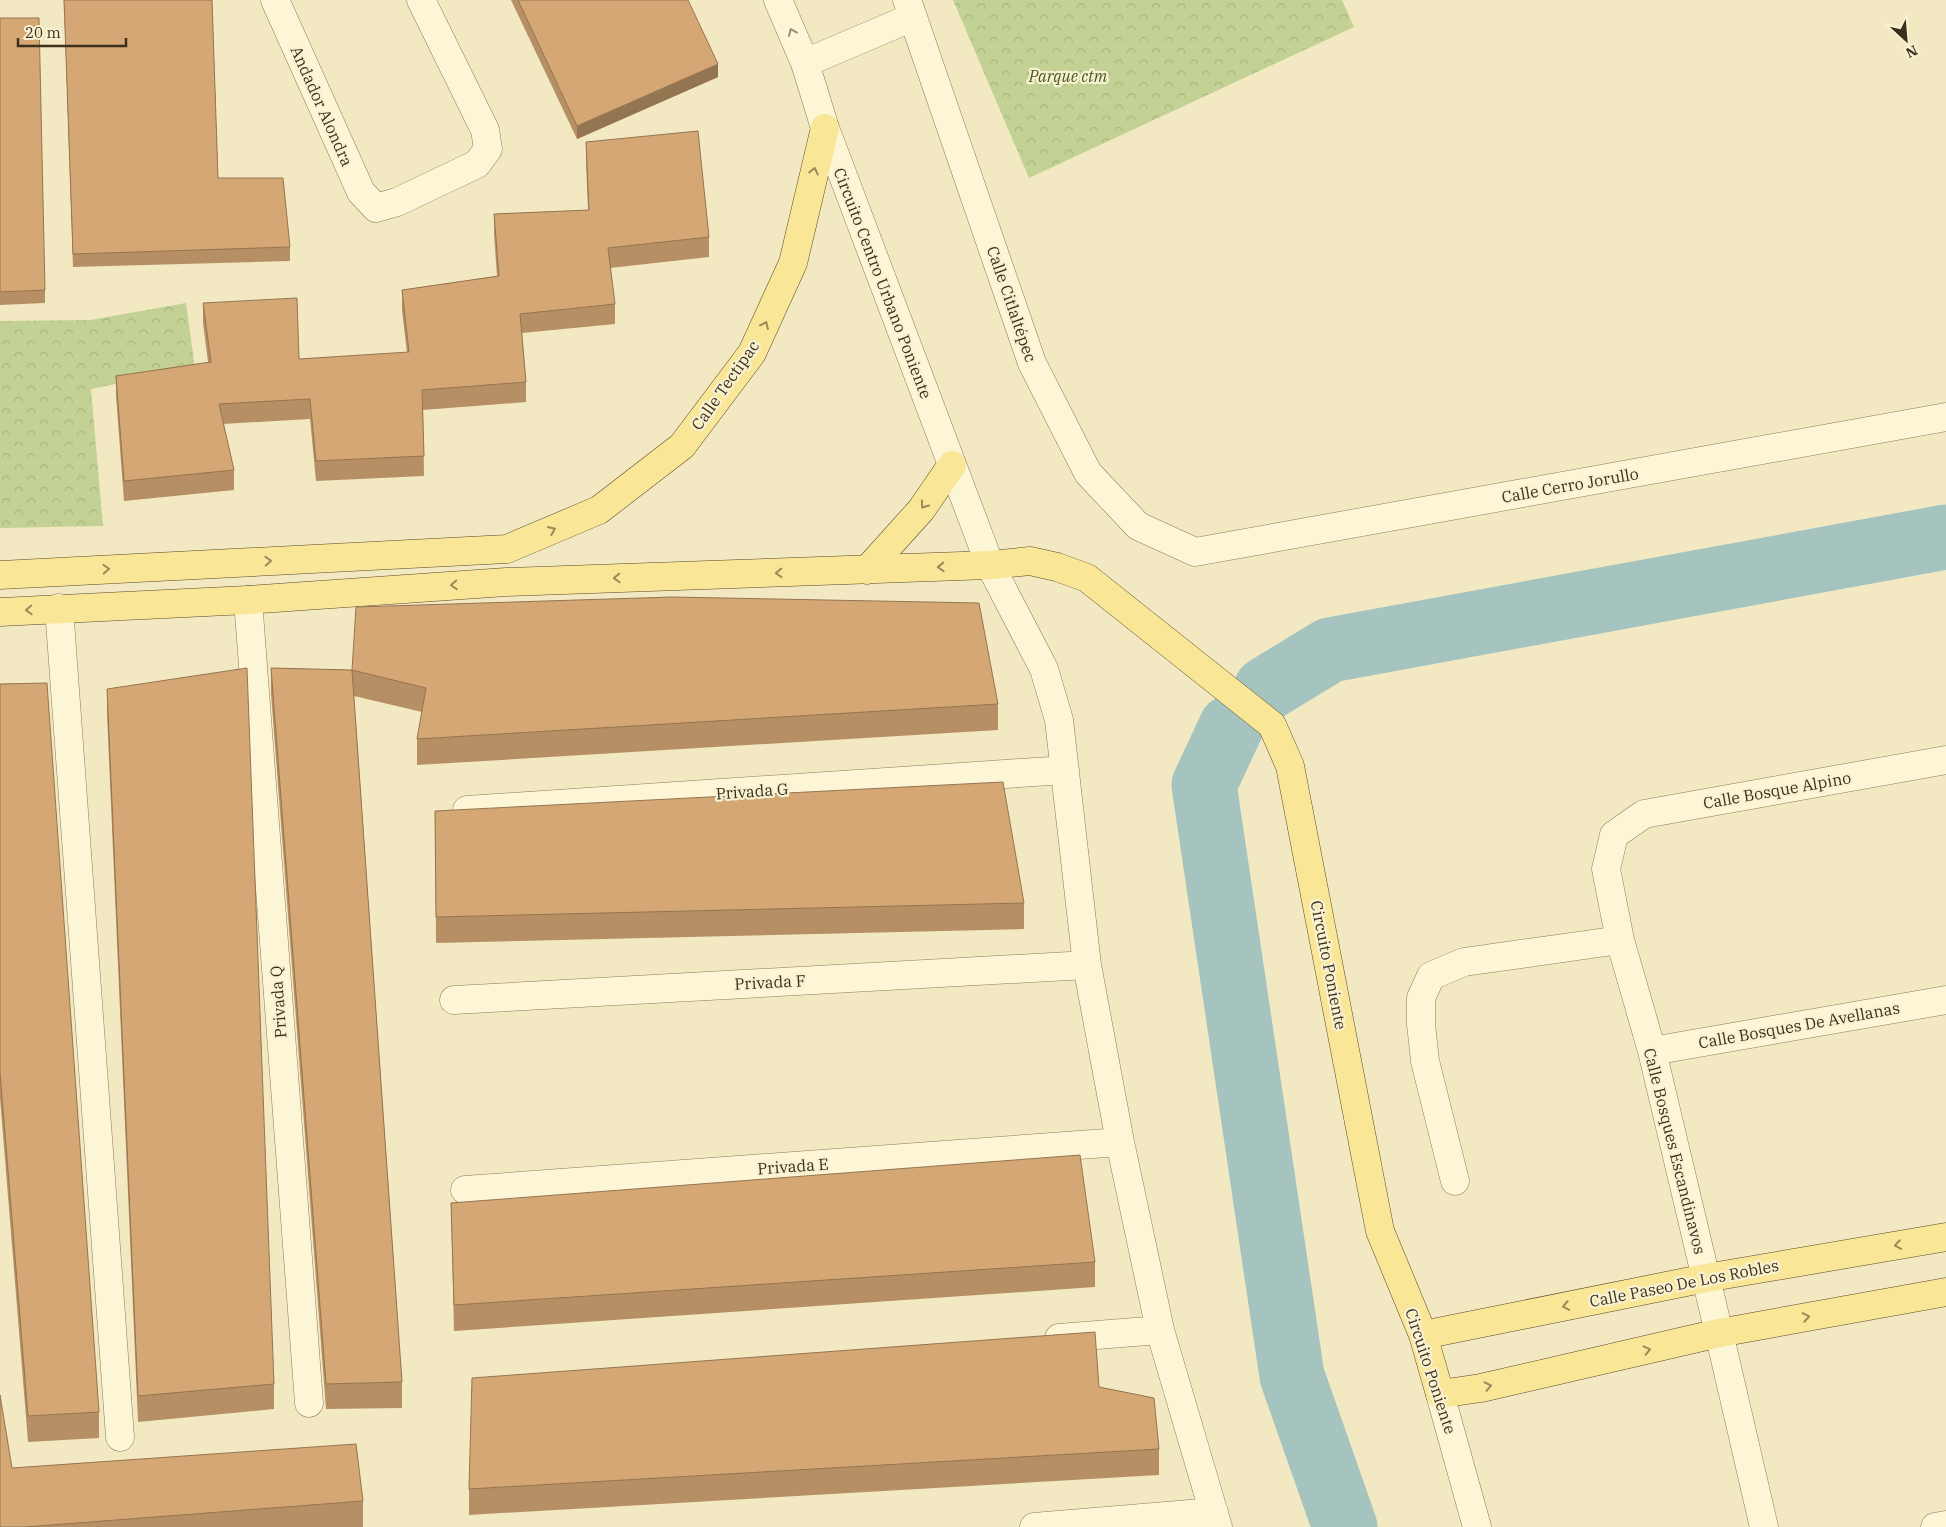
<svg xmlns="http://www.w3.org/2000/svg" width="1946" height="1527" font-family="'IBM Plex Serif',serif">
	<style>
		.park { fill: url(#park-crowns) }
		.lines { fill: none; stroke-linecap: round; stroke-linejoin: round }
		.river { stroke: #a5c4bf; stroke-width: 65 }
		.minor-casing { stroke: #8e7b57; stroke-width: 29 }
		.major-casing { stroke: #5b472b; stroke-width: 29 }
		.minor { stroke: #fcf5d6; stroke-width: 28 }
		.major { stroke: #f9e696; stroke-width: 28 }
		.wall { fill: #b69064 }
		.shaded-wall { fill: #947551 }
		.building { fill: #d4a774; stroke: #947551 }
		.oneway { stroke: #9c927a }
		.oneway2 { stroke: #9a8b5a }
		.labels { text-anchor: middle; stroke-width: 4.5; stroke-linejoin: round; paint-order: stroke }
		.park-label { font-size: 16px; font-style: italic; fill: #465b21; stroke: #f9f2d2 }
		.street-label { font-size: 16px; fill: #3c301d; stroke: #f9f2d2 }
	</style>
	<defs>
		<pattern id="park-crowns" width="20" height="18" patternUnits="userSpaceOnUse" patternTransform="scale(1.25)"><rect width="20" height="18" fill="#c3d294"/><path d="M2 6a3 3 0 1 1 6 0M12 15a3 3 0 1 1 6 0" fill="none" stroke="#a8b57f"/></pattern>
	</defs>
	<rect width="100%" height="100%" fill="#f2e9c2"/>
	<path class="park" d="M953 0H1342L1354 27 1029 178Z
		M186 303 195 368 91 389 103 526 0 528V321L90 320Z"/>
	<g class="lines">
		<path class="river" d="M1266 689 1330 650 1946 537
			M1231 727 1204 785 1292 1376 1345 1527"/>
		<defs>
			<path id="minor" d="M275 0 361 192 376 208 397 202 477 164 488 149 485 130 421 0
				M778 0 805 63 825 128 990 565 1044 669 1059 720 1087 965 1120 1142 1160 1330 1218 1527
				M907 0 1032 363 1088 473 1138 526 1195 552 1946 417
				M805 63 913 17
				M248 600 309 1403
				M59 608 120 1437
				M467 810 1065 770
				M454 1000 1087 965
				M1652 1051 1946 1000
				M1455 1181 1425 1061 1421 1024V998L1431 976 1464 962 1620 940
				M465 1190 1120 1142
				M1059 1338 1160 1330
				M1440 1394 1477 1527
				M1034 1527 1214 1512
				M1764 1527 1719 1333 1652 1051 1620 940 1606 869 1614 835 1644 814 1946 760
				M1935 1527 1946 1525"/>
			<path id="major" d="M867 570 921 510 952 465
				M0 575 507 549 599 510 682 446 752 353 793 263 825 128
				M0 612 248 600 506 582 990 565 1030 561 1057 567 1087 578 1272 725 1290 766 1380 1231 1423 1335 1440 1394 1481 1388 1719 1333 1946 1292
				M1423 1335 1706 1278 1946 1237"/>
		</defs>
		<use href="#minor" class="minor-casing"/>
		<use href="#major" class="major-casing"/>
		<use href="#minor" class="minor"/>
		<use href="#major" class="major"/>
	</g>
	<path class="wall" d="M64 0H212L218 178 290 247V261L73 267Z
		M511 0H688L718 77 577 139Z
		M0 18 45 290V303L0 305Z
		M586 142 709 237V257L610 268 615 304V324L522 333 526 382V402L423 410 424 476 316 481 310 419 223 424 234 470V490L124 501 116 396V376L208 362 203 323V303L299 359 407 353 402 310V290L497 276 494 234V214L588 210 586 162Z
		M271 668 352 670 998 704V730L417 765V739L422 712 354 696 402 1382V1408L326 1409 271 694Z
		M0 684 99 1412V1438L28 1442 0 1098Z
		M107 689 274 1384V1409L138 1422 107 714Z
		M435 811 1024 903V929L436 943Z
		M451 1203 1095 1262V1287L454 1331Z
		M1099 1387 1159 1449V1475L469 1515V1489Z
		M12 1468 363 1501V1527H0Z"/>
	<path class="shaded-wall" d="M718 64V77L577 139V126Z"/>
	<path class="building" d="M64 0H212L218 178H283L290 247 73 254Z
		M518 0H688L718 64 577 126Z
		M0 18H39L45 290 0 292Z
		M698 131 709 237 608 248 615 304 520 314 526 382 422 390 424 456 316 461 310 399 219 404 234 470 124 481 116 376 211 362 203 303 297 298 299 359 409 352 402 290 499 276 494 214 589 210 586 142Z
		M672 597 979 603 998 704 417 739 426 688 352 670 356 607Z
		M247 668 274 1384 138 1396 107 689Z
		M271 668 352 670 402 1382 326 1384Z
		M47 683 99 1412 28 1416 0 1072V684Z
		M1003 782 1024 903 436 917 435 811Z
		M1080 1155 1095 1262 454 1305 451 1203Z
		M1095 1332 1099 1387 1154 1398 1159 1449 469 1489 472 1378Z
		M0 1395 12 1468 356 1444 363 1501 25 1527H0Z"/>
	<defs><path id="oneway-chevron" d="M-2-3.5L2.5 0L-2 3.5" fill="none" stroke-width="1.6" stroke-linecap="round" stroke-linejoin="round" transform="scale(1.25)"/></defs>
	<use class="oneway" href="#oneway-chevron" transform="translate(792 32) rotate(-113)"/>
	<g class="oneway2">
		<use href="#oneway-chevron" transform="translate(814 171) rotate(-77)"/>
		<use href="#oneway-chevron" transform="translate(765 325) rotate(-65)"/>
		<use href="#oneway-chevron" transform="translate(924 505) rotate(126)"/>
		<use href="#oneway-chevron" transform="translate(552 530) rotate(-23)"/>
		<use href="#oneway-chevron" transform="translate(268 561) rotate(-3)"/>
		<use href="#oneway-chevron" transform="translate(941 567) rotate(178)"/>
		<use href="#oneway-chevron" transform="translate(106 569) rotate(-3)"/>
		<use href="#oneway-chevron" transform="translate(779 573) rotate(178)"/>
		<use href="#oneway-chevron" transform="translate(617 578) rotate(178)"/>
		<use href="#oneway-chevron" transform="translate(454 585) rotate(176)"/>
		<use href="#oneway-chevron" transform="translate(29 610) rotate(177)"/>
		<use href="#oneway-chevron" transform="translate(1898 1245) rotate(170)"/>
		<use href="#oneway-chevron" transform="translate(1566 1306) rotate(169)"/>
		<use href="#oneway-chevron" transform="translate(1806 1317) rotate(-10)"/>
		<use href="#oneway-chevron" transform="translate(1647 1350) rotate(-13)"/>
		<use href="#oneway-chevron" transform="translate(1488 1386) rotate(-13)"/>
	</g>
	<g class="labels">
		<g class="park-label">
			<text x="1068" y="82">Parque ctm</text>
		</g>
		<g class="street-label">
			<text transform="translate(322 106) rotate(66)" y="6">Andador Alondra</text>
			<text transform="translate(883 283) rotate(69)" y="6">Circuito Centro Urbano Poniente</text>
			<text transform="translate(1012 304) rotate(71)" y="6">Calle Citlaltépec</text>
			<text transform="translate(725 385) rotate(-55)" y="6">Calle Tectipac</text>
			<text transform="translate(1570 485) rotate(-10)" y="6">Calle Cerro Jorullo</text>
			<text transform="translate(1777 790) rotate(-10)" y="6">Calle Bosque Alpino</text>
			<text transform="translate(752 791) rotate(-4)" y="6">Privada G</text>
			<text transform="translate(1329 965) rotate(79)" y="6">Circuito Poniente</text>
			<text transform="translate(770 982) rotate(-3)" y="6">Privada F</text>
			<text transform="translate(278 1002) rotate(-94)" y="6">Privada Q</text>
			<text transform="translate(1799 1025) rotate(-10)" y="6">Calle Bosques De Avellanas</text>
			<text transform="translate(1675 1151) rotate(76)" y="6">Calle Bosques Escandinavos</text>
			<text transform="translate(793 1166) rotate(-4)" y="6">Privada E</text>
			<text transform="translate(1684 1283) rotate(-11)" y="6">Calle Paseo De Los Robles</text>
			<text transform="translate(1431 1371) rotate(72)" y="6">Circuito Poniente</text>
		</g>
	</g>
	<g transform="translate(1906 40) rotate(154)" stroke="#f9f2d2" stroke-width="4" paint-order="stroke">
	<path d="M0-4L9 19L0 12L-9 19Z" fill="#3c301d"/>
	<text y="-8" font-size="14" font-weight="bold" text-anchor="middle" fill="#3c301d">N</text>
	</g>
	<path d="M18 38v8h108v-8" fill="none" stroke="#3c301d" stroke-width="2.5"/>
	<text x="25" y="38" font-size="15" fill="#3c301d" stroke="#f9f2d2" stroke-width="4" paint-order="stroke">20 m</text>
</svg>
